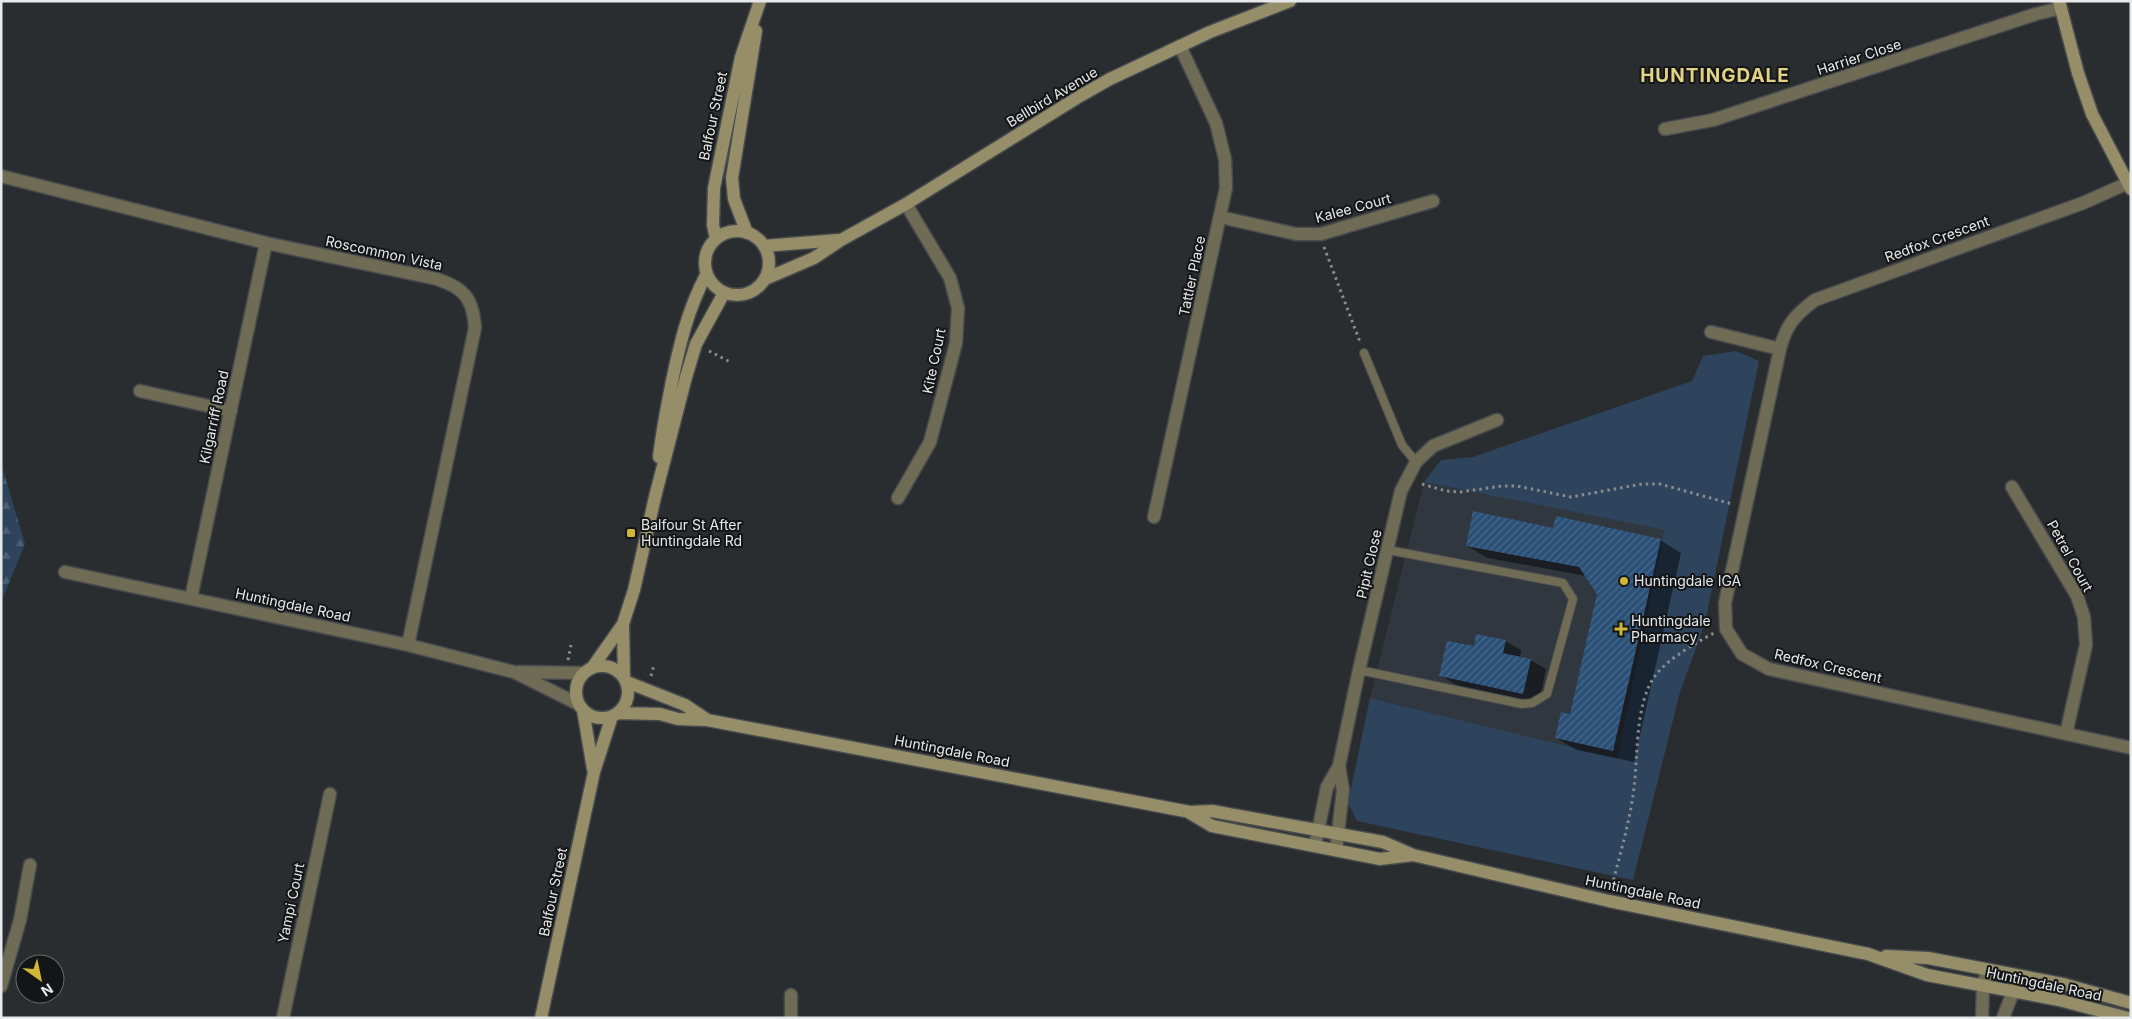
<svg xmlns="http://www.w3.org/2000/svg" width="2132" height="1019" font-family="Inter,sans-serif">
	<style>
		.built { fill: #31373e }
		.forest { fill: url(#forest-firs) }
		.park { fill: #2d445c }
		.shadow { fill: #0007 }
		.building { fill: url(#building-hatch) }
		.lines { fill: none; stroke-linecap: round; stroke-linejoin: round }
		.lane-casing { stroke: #484b4e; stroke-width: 10 }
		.street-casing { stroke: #484b4e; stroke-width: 15 }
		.secondary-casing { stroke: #484b4e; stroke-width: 15 }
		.path { stroke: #898b8e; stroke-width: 3; stroke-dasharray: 2.5 4; stroke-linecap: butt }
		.lane { stroke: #6f6b54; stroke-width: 8 }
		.street { stroke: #6f6b54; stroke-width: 12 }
		.secondary { stroke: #958e69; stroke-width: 12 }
		.poi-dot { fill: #cfb837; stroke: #141516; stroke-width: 2 }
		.labels { text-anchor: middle; stroke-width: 4; stroke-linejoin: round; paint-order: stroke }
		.street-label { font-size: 14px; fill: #e6e8ea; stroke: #141516 }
		.poi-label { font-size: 14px; fill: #e6e8ea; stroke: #141516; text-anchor: start }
		.district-label { font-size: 19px; font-weight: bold; letter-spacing: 1px; fill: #e1d284; stroke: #141516 }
	</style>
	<defs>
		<pattern id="forest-firs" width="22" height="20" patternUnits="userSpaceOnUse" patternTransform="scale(1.25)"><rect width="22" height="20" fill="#2d445c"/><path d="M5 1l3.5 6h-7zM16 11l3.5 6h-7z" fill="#4b5f74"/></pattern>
		<pattern id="building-hatch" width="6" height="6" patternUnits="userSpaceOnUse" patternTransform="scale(1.25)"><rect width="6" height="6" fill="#2b5077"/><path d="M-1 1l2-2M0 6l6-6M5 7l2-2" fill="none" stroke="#4a698a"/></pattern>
	</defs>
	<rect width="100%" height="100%" fill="#2a2d30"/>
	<path class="built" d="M1424 482 1664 530 1617 758 1370 698Z"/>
	<path class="forest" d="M1 463 25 544 1 602Z"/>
	<path class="park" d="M1736 351 1759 361 1705 623 1680 692 1633 880 1357 821 1348 803 1370 698 1617 758 1664 530 1424 482 1441 460 1473 457 1692 381 1703 356Z"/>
	<path class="shadow" d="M1554 530 1660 540 1681 553 1634 762 1577 750 1556 738 1571 715 1598 594 1586 576 1488 558 1467 546Z
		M1505 641 1521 650 1520 658 1530 660 1546 669 1539 703 1457 685 1441 676 1474 648Z"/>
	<path class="building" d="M1473 511 1553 528 1556 516 1661 539 1613 751 1555 738 1561 712 1570 714 1597 594 1579 567 1466 546Z
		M1476 634 1506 640 1503 653 1531 659 1523 694 1439 676 1447 641 1474 646Z"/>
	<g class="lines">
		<defs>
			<path id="lane" d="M1364 353 1402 445 1416 462
				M1359 670 1522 704 1532 703 1547 694 1573 599 1563 583 1388 550"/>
			<path id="street" d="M1665 129 1713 120 2036 14 2061 8
				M1 176 266 243 437 279C464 288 473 298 475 328L408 645
				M2128 183 2083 203 1815 300C1795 315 1786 325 1780 349L1725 603 1726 629 1742 654 1769 669 2131 748
				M1220 217 1296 234H1321L1433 201
				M1711 332 1780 349
				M140 391 231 411
				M2012 487 2077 596 2084 617 2086 645 2066 734
				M898 498 930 442 956 343 958 308 950 278 906 204
				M1154 517 1226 188 1225 159 1216 123 1180 46
				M65 572 408 645 514 672 578 704
				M191 598 266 243
				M519 672 584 673
				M1315 846 1327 787 1339 766 1359 670 1401 491 1416 462 1433 446 1497 420
				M1336 850 1343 790 1339 766
				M1 986 20 920 30 865
				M283 1018 330 794
				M791 1018V995
				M1982 1018 1983 987 1987 970
				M2003 1018 2013 992 2015 975"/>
			<path id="secondary" d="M2059 1 2078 73 2092 114 2131 189
				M705 263a32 32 0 1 1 64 0a32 32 0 1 1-64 0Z
				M747 233 734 199 732 178 756 31
				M716 239 713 225 714 188 741 57 760 1
				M764 246 838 240
				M765 279 814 258 841 240 906 204 1080 96 1110 79 1210 32 1290 1
				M659 457C662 431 667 406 672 381 680 343 688 309 706 275
				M623 624 624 678
				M576 692a26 26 0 1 1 52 0a26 26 0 1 1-52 0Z
				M592 668 623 624 634 590 655 497 686 377 696 344 724 293
				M627 682 685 705 706 719
				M583 710 593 769
				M618 713 660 714 678 719 707 720 1190 812 1212 811 1383 842 1413 855 1609 901 1868 954 1927 975 2059 1000 2128 1018
				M1190 813 1212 826 1380 859 1413 855
				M1886 956 1928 958 2063 984 2131 1003
				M541 1018 594 772 612 716"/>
		</defs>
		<use href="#lane" class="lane-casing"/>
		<use href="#street" class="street-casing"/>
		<use href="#secondary" class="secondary-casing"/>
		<path class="path" d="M1324 247 1360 342
			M709 351 732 363
			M1422 484 1446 491 1460 492 1502 486H1517L1571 497 1642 484H1660L1732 504
			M568 660 571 645
			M651 676 654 665
			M1612 886C1620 854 1630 821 1634 788 1638 756 1635 703 1655 676 1666 660 1697 642 1714 633"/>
		<use href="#lane" class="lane"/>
		<use href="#street" class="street"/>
		<use href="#secondary" class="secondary"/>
	</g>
	<g class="poi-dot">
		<rect x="626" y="528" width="10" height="10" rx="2.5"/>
		<circle cx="1624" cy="581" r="5"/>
		<path d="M1618.5 621.5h5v5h5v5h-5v5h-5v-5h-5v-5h5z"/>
	</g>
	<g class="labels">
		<g class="street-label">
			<text transform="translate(1859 57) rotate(-18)" y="5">Harrier Close</text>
			<text transform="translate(1052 97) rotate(-31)" y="5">Bellbird Avenue</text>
			<text transform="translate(713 116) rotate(-78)" y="5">Balfour Street</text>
			<text transform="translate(1353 208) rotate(-15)" y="5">Kalee Court</text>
			<text transform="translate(1937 239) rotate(-20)" y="5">Redfox Crescent</text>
			<text transform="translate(384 253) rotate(12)" y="5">Roscommon Vista</text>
			<text transform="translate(1192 276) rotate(-78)" y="5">Tattler Place</text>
			<text transform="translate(934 361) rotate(-78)" y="5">Kite Court</text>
			<text transform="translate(214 417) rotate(-78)" y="5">Kilgarriff Road</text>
			<text transform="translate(2070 556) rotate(61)" y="5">Petrel Court</text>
			<text transform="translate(1369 564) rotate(-77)" y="5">Pipit Close</text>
			<text transform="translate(293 605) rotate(12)" y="5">Huntingdale Road</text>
			<text transform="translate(1828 666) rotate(13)" y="5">Redfox Crescent</text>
			<text transform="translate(952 751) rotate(11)" y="5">Huntingdale Road</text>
			<text transform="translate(553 892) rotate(-78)" y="5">Balfour Street</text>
			<text transform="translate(1643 892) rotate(12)" y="5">Huntingdale Road</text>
			<text transform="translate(291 903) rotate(-78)" y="5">Yampi Court</text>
			<text transform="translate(2044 984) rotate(12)" y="5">Huntingdale Road</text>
		</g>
		<g class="poi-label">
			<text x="641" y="530">Balfour St After<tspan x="641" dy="16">Huntingdale Rd</tspan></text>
			<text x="1634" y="586">Huntingdale IGA</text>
			<text x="1631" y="626">Huntingdale<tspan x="1631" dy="16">Pharmacy</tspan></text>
		</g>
		<g class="district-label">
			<text x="1715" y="82">HUNTINGDALE</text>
		</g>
	</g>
	<rect width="2132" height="1019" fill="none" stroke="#e6e8ea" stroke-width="5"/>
	<g transform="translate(40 979) rotate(147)"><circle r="24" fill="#141516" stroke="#68696b"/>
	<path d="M0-4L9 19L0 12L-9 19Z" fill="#cfb837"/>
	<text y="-8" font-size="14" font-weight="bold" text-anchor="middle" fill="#e6e8ea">N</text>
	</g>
</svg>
